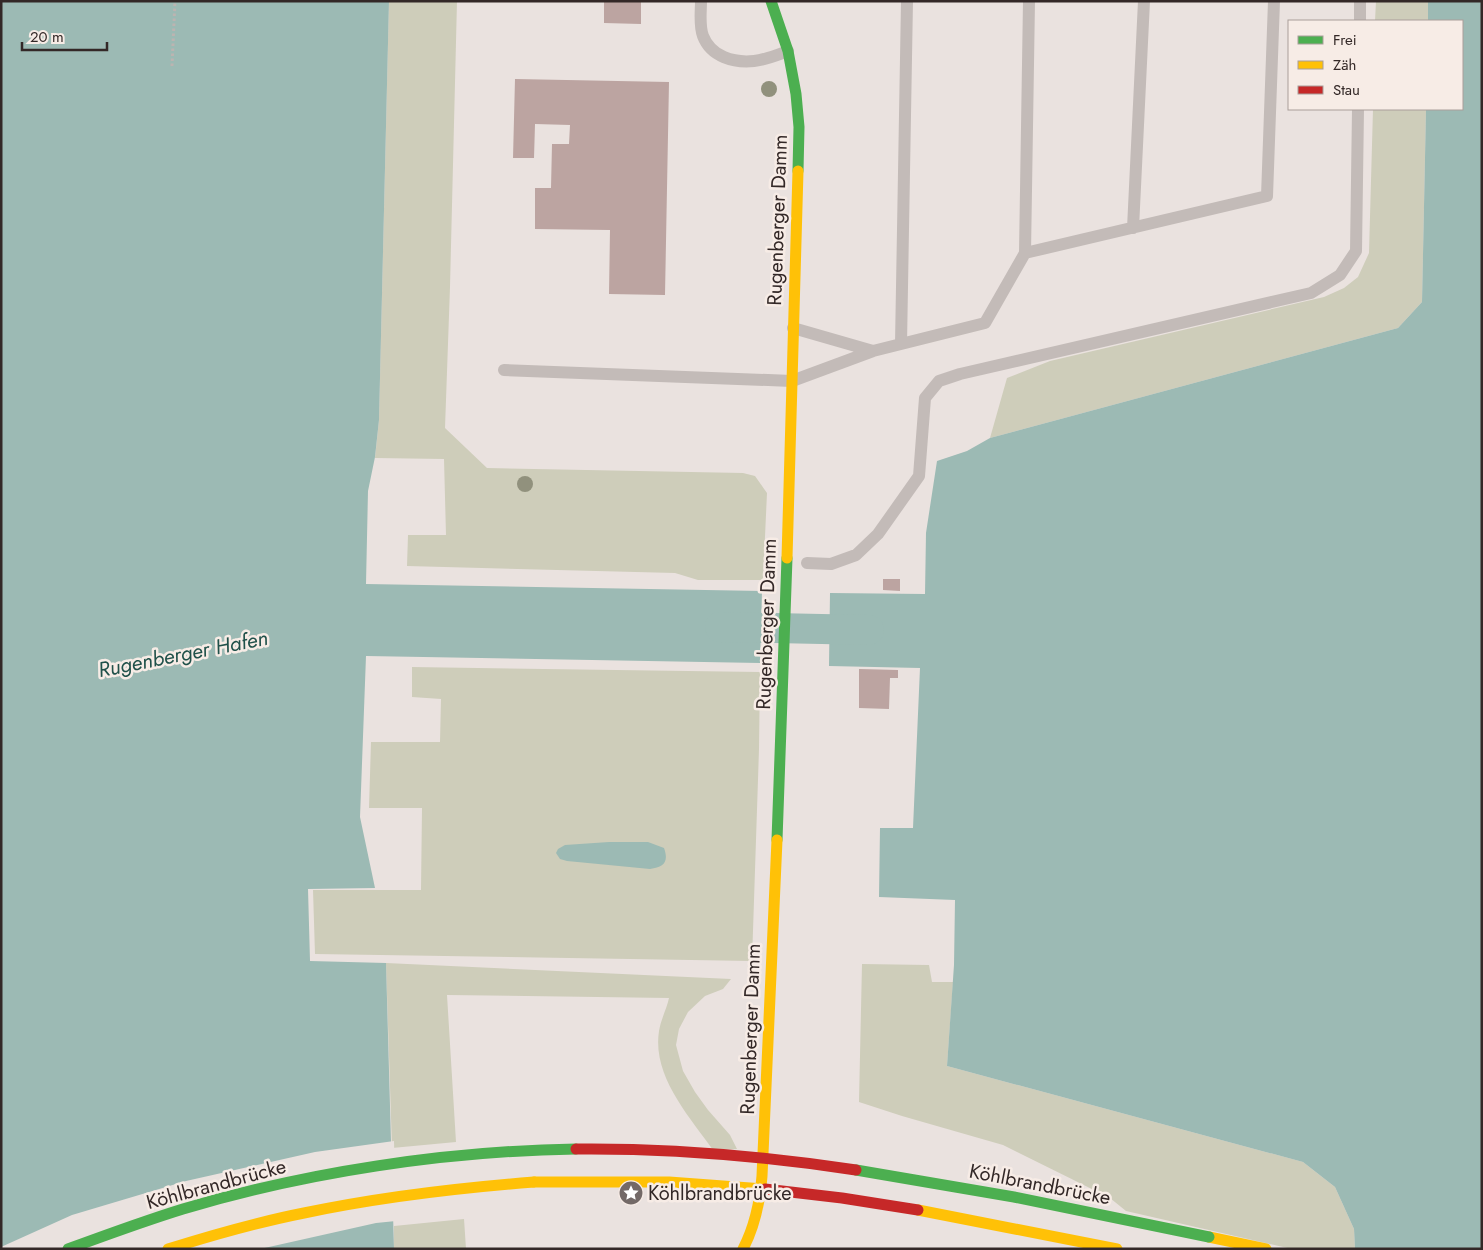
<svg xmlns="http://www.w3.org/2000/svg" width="1483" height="1250" font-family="Jost,sans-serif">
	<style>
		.green { fill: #cecdba }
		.water { fill: #9cbab4 }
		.pier { fill: #eae2df }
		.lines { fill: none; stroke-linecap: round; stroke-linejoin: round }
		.canal { stroke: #9cbab4; stroke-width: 30 }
		.building { fill: #bca4a1 }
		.path { stroke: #bcb4b1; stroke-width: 3; stroke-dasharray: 2.5 2.5; stroke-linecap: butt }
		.lane { stroke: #c3bbb8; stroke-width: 12 }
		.fast { stroke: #4caf50; stroke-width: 11 }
		.slow { stroke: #ffc107; stroke-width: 11 }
		.fast-bridge { stroke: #4caf50; stroke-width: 11 }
		.slow-bridge { stroke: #ffc107; stroke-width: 11 }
		.jam-bridge { stroke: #c62828; stroke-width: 11 }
		.tree { fill: #91917d }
		.labels { text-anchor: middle; stroke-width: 5; stroke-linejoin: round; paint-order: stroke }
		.street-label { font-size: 20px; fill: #332827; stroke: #f7ece6 }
		.poi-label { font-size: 20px; fill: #332827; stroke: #f7ece6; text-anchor: start }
		.water-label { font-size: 21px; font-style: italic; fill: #20514a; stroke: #f7ece6 }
	</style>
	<rect width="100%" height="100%" fill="#eae2df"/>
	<path class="green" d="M389 1H457L450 287 445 428 487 468 743 473 755 476 767 493 763 580H698L675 573 407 566 408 535H446L444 459 375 458 379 420Z
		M1376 1H1428V21H1375Z
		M1373 109H1426L1422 302 1398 328 990 438 1007 378 1050 361 1324 297 1344 288 1358 277 1369 253Z
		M412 667 760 672 759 749 752 961 315 954 313 890H421L422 808H369L371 742H440L441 699 412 697Z
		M386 963 731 979 723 989 705 996 688 1012 679 1029 676 1045 683 1071 695 1092 708 1110 730 1135 737 1149 713 1150C689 1116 652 1076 659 1031 661 1019 667 1008 669 998L447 995 456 1142 392 1148Z
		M862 964 929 965 932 982H953L947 1066 1303 1162 1335 1187 1354 1229 1355 1249H1292L1126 1211 1110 1198 1003 1145 902 1116 859 1102Z
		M464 1219 466 1249H394V1226Z"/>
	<path class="water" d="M1 1H389L379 420 375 457 368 491 366 584 762 591 760 663 366 656 360 817 375 888 308 889 310 961 386 963 394 1249H1Z
		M1428 1H1482V1249H1355L1354 1229 1335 1187 1303 1162 947 1066 954 965 955 900 879 897 880 828H913L920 668 829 666 830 593 925 594 926 533 937 461 967 451 990 438 1398 328 1422 302 1426 109H1462V21H1428Z
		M609 842H648L664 848C669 862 664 867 650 869L567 861 560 859 556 853 558 849 565 845Z"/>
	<path class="pier" d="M394 1141 396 1221 376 1223 260 1249H1V1247L72 1215 186 1181 315 1152Z"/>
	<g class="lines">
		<path class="canal" d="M720 627 869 630"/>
	</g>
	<path class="building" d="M604 1H641V24L604 23Z
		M515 79 669 82 665 295 609 294 610 230 535 229V188H551L552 144H569L570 125 535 124 534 158H513Z
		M883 579H900V591L883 590Z
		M859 669 898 670V678H890L889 709 859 708Z"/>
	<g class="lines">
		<path class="path" d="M172 66 175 1"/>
		<path class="lane" d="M701 1C701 12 699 26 703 36 711 57 734 63 754 61 765 60 777 55 788 51
			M1360 21V1
			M1133 228 1144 1
			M1025 253 1029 1
			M793 328 873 351
			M901 344 907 1
			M504 370 792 381 873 351 985 323 1025 253 1267 196 1274 1
			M807 563 831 564 856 555 878 534 919 476 925 398 939 381 960 374 1311 293 1340 275 1356 251 1358 109"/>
		<path class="fast" d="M771 1 788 51 796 94 799 127 798 171
			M777 840 787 558"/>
		<path class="slow" d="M787 558 798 171
			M1209 1237 1266 1249
			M168 1249C213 1235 258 1222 304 1213 380 1197 457 1188 534 1182
			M743 1249C755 1226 760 1202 762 1176L777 840"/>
		<path class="fast-bridge" d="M856 1170 1014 1197 1209 1237
			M68 1249C106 1235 144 1221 183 1209 307 1172 446 1151 576 1149"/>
		<path class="slow-bridge" d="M534 1182H669L765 1189
			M918 1210 1117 1249"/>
		<path class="jam-bridge" d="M576 1149C670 1148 763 1156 856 1170
			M765 1189 842 1198 918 1210"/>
	</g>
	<g class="tree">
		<circle cx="769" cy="89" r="8"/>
		<circle cx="525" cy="484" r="8"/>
	</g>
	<defs>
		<symbol id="sight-disc" viewBox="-11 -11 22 22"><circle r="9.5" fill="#736967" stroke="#f7ece6"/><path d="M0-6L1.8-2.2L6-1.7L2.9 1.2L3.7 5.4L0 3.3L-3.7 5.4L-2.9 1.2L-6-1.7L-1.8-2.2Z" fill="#fff"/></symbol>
	</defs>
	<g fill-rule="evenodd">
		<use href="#sight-disc" x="617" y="1179" width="28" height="28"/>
	</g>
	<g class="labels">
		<g class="street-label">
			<text transform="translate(777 220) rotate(-88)" y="7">Rugenberger Damm</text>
			<text transform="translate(766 624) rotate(-88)" y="7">Rugenberger Damm</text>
			<text transform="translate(750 1029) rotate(-88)" y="7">Rugenberger Damm</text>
			<text transform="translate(216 1184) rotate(-15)" y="7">Köhlbrandbrücke</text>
			<text transform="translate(1040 1184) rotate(11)" y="7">Köhlbrandbrücke</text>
		</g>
		<g class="poi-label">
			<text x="648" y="1200">Köhlbrandbrücke</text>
		</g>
		<g class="water-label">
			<text transform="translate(183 654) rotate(-11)" y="7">Rugenberger Hafen</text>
		</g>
	</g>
	<rect width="1483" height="1250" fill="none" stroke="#332827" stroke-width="5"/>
	<rect x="1288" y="20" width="175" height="90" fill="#f7ece6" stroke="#a99e9a"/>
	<rect x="1298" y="36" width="25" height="8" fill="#4caf50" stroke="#a99e9a"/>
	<text x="1333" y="45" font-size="15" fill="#332827">Frei</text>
	<rect x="1298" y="61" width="25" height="8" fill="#ffc107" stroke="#a99e9a"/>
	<text x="1333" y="70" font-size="15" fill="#332827">Zäh</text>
	<rect x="1298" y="86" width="25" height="8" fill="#c62828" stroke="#a99e9a"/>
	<text x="1333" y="95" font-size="15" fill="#332827">Stau</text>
	<path d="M22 42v8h85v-8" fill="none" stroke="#332827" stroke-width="2.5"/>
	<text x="30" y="42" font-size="15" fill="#332827" stroke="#f7ece6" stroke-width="4" paint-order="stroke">20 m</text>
</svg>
